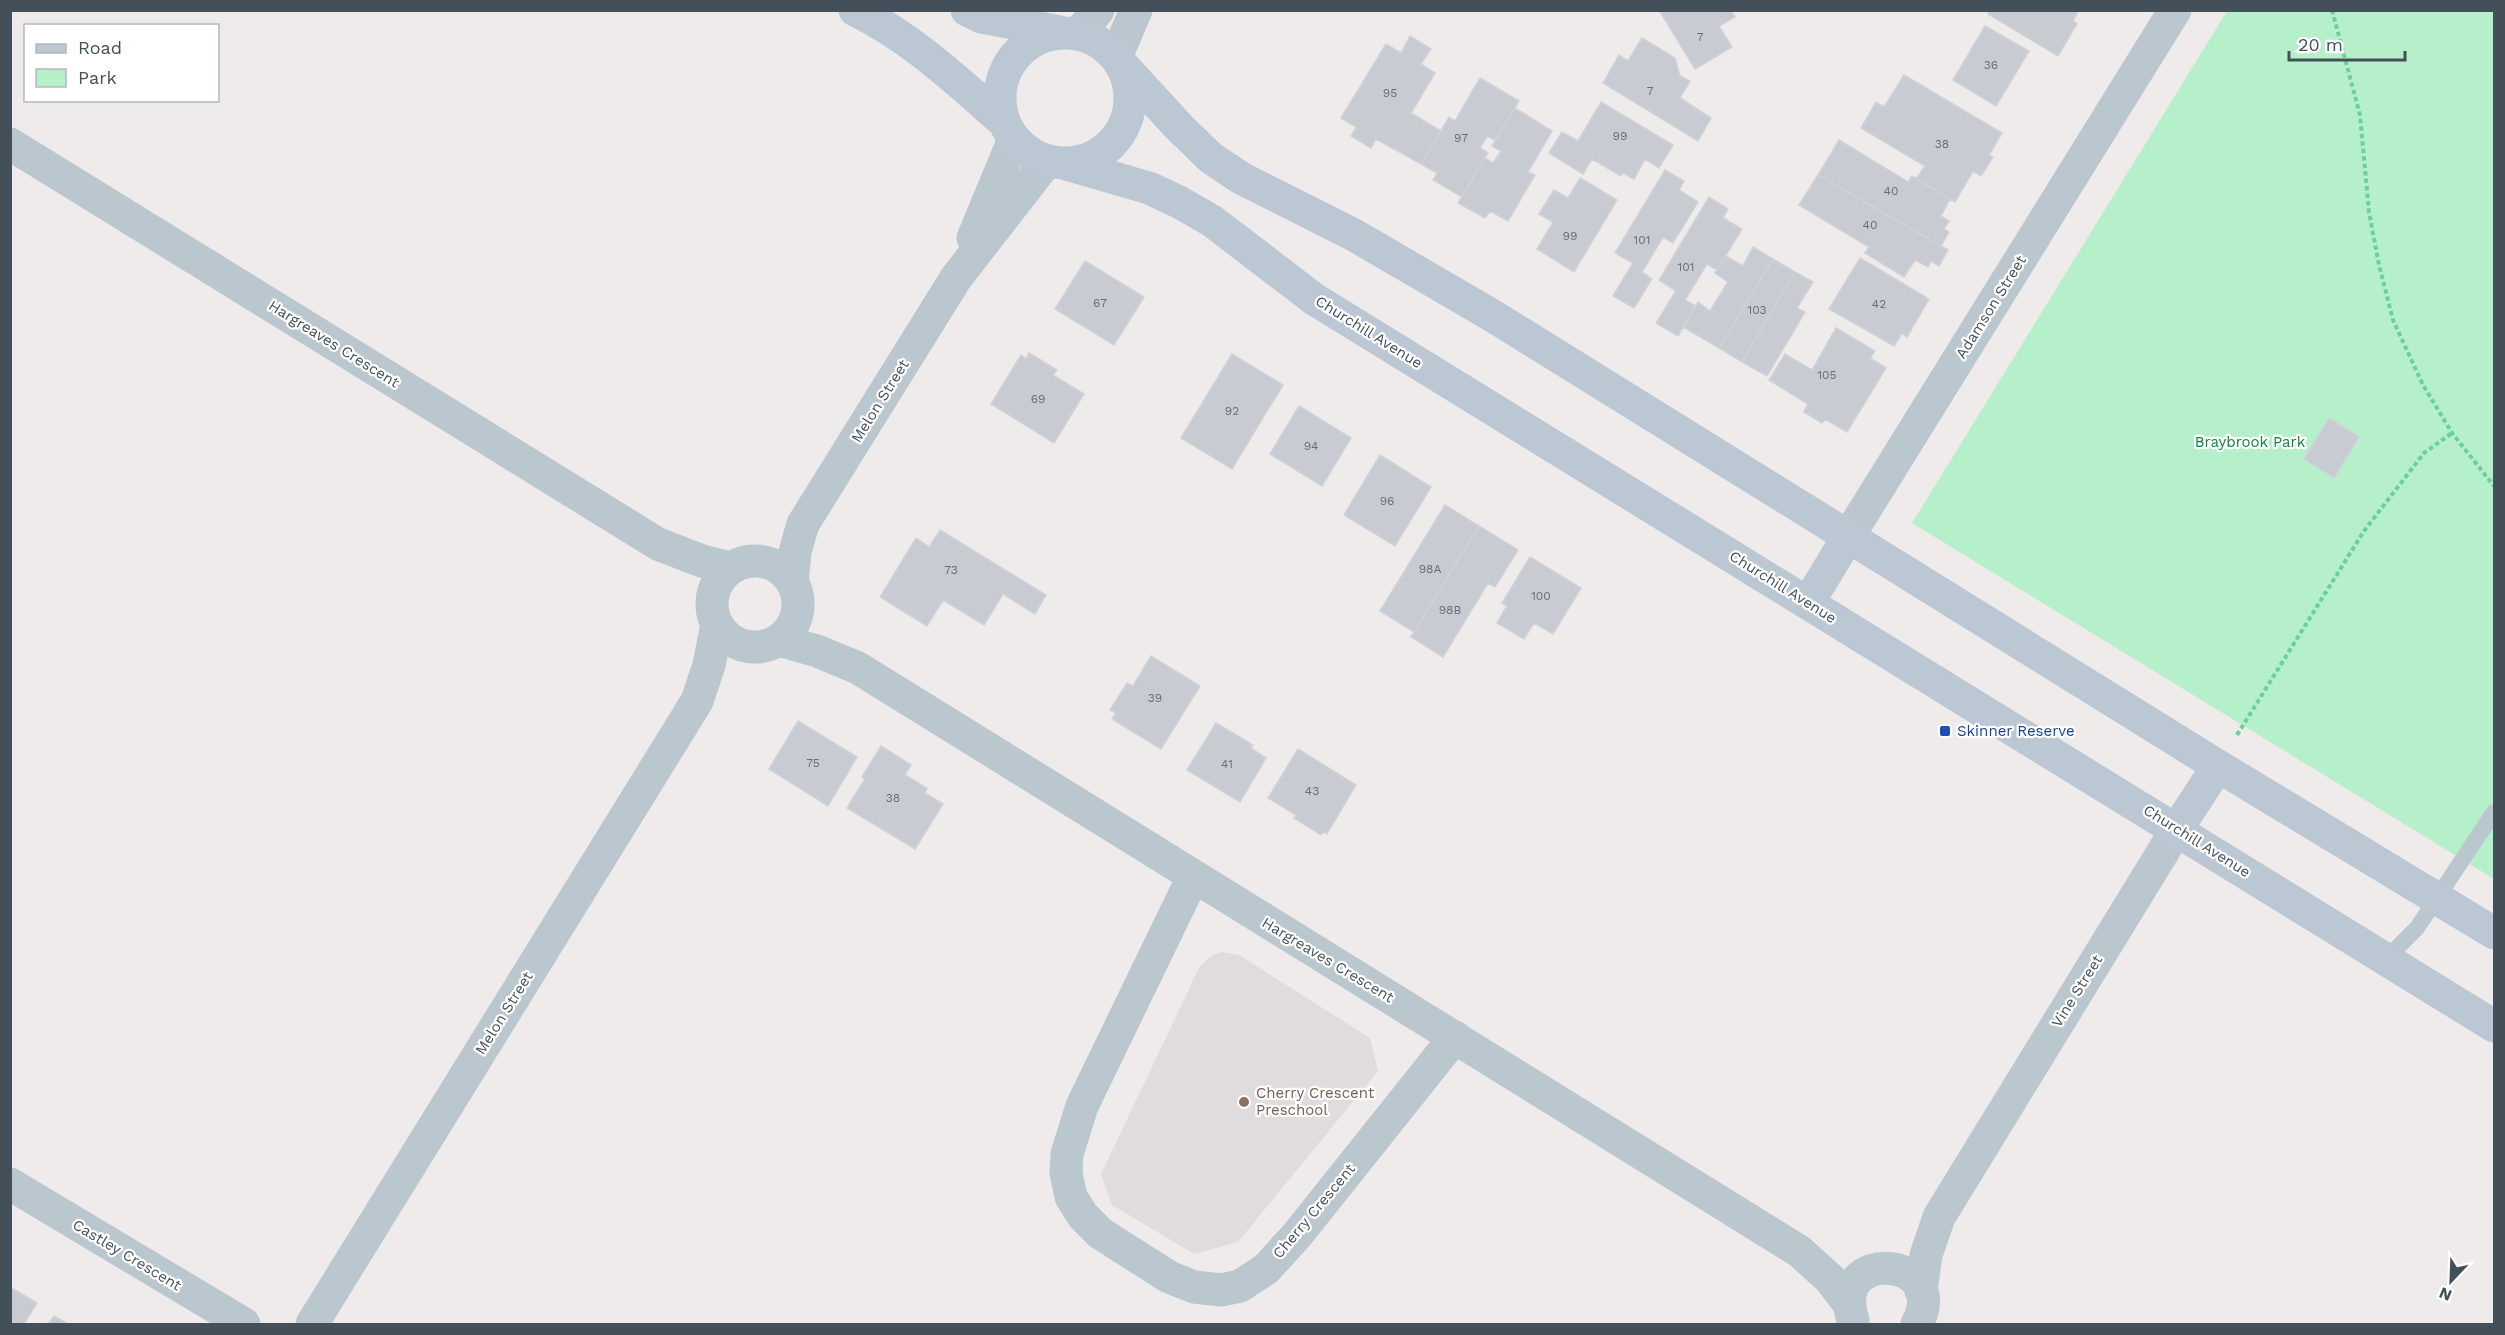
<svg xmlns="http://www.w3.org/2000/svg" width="2505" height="1335" font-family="'Work Sans',sans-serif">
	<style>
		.education { fill: #e0dcdd }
		.green { fill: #b6f0ca }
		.building { fill: #c8cbd1; stroke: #cfd2d8; stroke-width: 1.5 }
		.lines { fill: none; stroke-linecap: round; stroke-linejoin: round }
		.path { stroke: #6cd09b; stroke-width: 4; stroke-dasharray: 4.5 3; stroke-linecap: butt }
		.service { stroke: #bbc7cf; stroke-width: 16 }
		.minor { stroke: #bbc7cf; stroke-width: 33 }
		.secondary { stroke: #bbc8d4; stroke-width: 33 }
		.transit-dot { fill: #1a4fb4; stroke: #fff; stroke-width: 2 }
		.education-dot { fill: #8d6e63; stroke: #fff; stroke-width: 2 }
		.labels { text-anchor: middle; stroke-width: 4.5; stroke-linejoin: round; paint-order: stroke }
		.number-label { font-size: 12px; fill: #646f78 }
		.street-label { font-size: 15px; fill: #43505a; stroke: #fff }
		.park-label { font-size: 15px; fill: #117e43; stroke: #fff }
		.transit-label { font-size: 15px; fill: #164399; stroke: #fff; text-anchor: start }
		.education-label { font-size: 15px; fill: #785e54; stroke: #fff; text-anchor: start }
	</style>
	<rect width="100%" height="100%" fill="#efebeb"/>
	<path class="education" d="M1221 952 1239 955 1370 1038 1378 1071 1238 1242 1194 1254 1112 1205 1101 1174 1200 966 1211 956Z"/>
	<path class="green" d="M2227 11H2494V879L1912 523Z"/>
	<path class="building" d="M1659 10H1731L1735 17 1719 26 1732 47 1695 69Z
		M1990 10H2079L2073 21 2077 24 2058 56 1988 14Z
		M1985 26 2029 51 1996 106 1953 80Z
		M1410 36 1431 49 1421 64 1435 73 1411 113 1441 131 1421 164 1376 139 1371 148 1351 136 1356 127 1341 118 1386 44 1401 53Z
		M1642 38 1675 58 1680 76 1690 81 1680 98 1711 118 1698 141 1603 83 1619 55 1628 61Z
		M1904 75 2002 133 1989 155 1993 157 1981 176 1973 171 1955 202 1916 179 1925 166 1861 128 1876 102 1884 107Z
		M1480 78 1519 101 1495 140 1487 136 1480 148 1488 153 1462 197 1433 180 1437 173 1421 164 1449 117 1455 121Z
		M1601 102 1673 145 1659 168 1645 159 1634 179 1623 173 1621 176 1592 159 1583 174 1549 153 1562 132 1578 141Z
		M1515 108 1552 131 1528 172 1535 175 1508 221 1490 211 1485 218 1458 203 1485 158 1493 163 1501 151 1492 146Z
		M1839 140 1908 182 1912 176 1950 199 1941 216 1949 221 1944 229 1949 232 1941 246 1818 175Z
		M1665 170 1684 181 1679 190 1698 202 1673 243 1663 237 1642 272 1652 279 1634 308 1613 296 1633 263 1615 253Z
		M1818 175 1948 250 1939 266 1931 261 1928 267 1915 260 1904 277 1865 253 1869 247 1799 205Z
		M1580 178 1617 200 1574 272 1537 249 1553 222 1539 214 1554 190 1568 198Z
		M1709 197 1728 209 1723 218 1742 229 1717 270 1707 264 1685 300 1696 306 1678 336 1656 323 1676 291 1659 280Z
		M1753 247 1773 259 1719 348 1683 327 1698 302 1710 311 1728 282 1715 273 1726 256 1743 266Z
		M1860 258 1929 299 1907 337 1902 333 1894 346 1829 309Z
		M1773 259 1795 272 1742 362 1719 348Z
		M1085 261 1144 297 1114 345 1055 309Z
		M1795 272 1813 282 1797 308 1805 312 1767 376 1742 362Z
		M1836 328 1875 351 1870 358 1886 368 1847 432 1825 419 1822 423 1804 412 1808 404 1769 380 1785 354 1812 370Z
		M1029 353 1057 370 1053 375 1084 394 1054 443 991 404 1021 355 1026 359Z
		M1232 354 1283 385 1232 469 1181 438Z
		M1299 406 1351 438 1322 486 1270 454Z
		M2329 418 2359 437 2334 478 2304 459Z
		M1380 455 1431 487 1395 546 1344 515Z
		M1445 505 1479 526 1414 632 1380 611Z
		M1479 526 1518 550 1495 587 1488 583 1443 657 1411 637Z
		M940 530 1046 595 1035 614 1003 594 984 625 943 600 927 626 880 597 916 538 929 547Z
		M1530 557 1581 588 1553 634 1534 623 1524 639 1497 623 1507 606 1502 603Z
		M1151 656 1200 686 1161 749 1112 719 1116 713 1110 710 1127 683 1133 686Z
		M798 721 857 757 828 806 769 769Z
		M1216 723 1253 745 1251 748 1266 758 1240 802 1187 770Z
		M881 746 911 765 905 775 927 788 925 793 943 804 915 849 847 808 865 779 862 777Z
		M1298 749 1356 785 1327 834 1323 831 1321 835 1294 818 1296 815 1268 798Z
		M10 1287 37 1303 24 1324H10Z
		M54 1316 68 1324H48Z"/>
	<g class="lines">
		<path class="path" d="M2332 10 2360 115 2369 212 2379 265 2393 320 2423 385 2452 433 2494 486
			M2237 735 2364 531 2424 453 2452 433"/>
		<path class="service" d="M2386 959 2417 928 2494 812"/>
		<path class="minor" d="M1079 33 1098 10
			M1116 57 1136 10
			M10 144 658 544 702 561 731 568
			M973 238 1014 139
			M1848 537 2175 10
			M712 604a43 43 0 1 1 86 0a43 43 0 1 1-86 0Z
			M792 582 795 552 803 524 956 278 1047 161
			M779 640 817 651 858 668C1171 864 1486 1056 1799 1251L1830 1279 1849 1304
			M1193 877 1082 1106 1067 1154 1066 1173 1071 1197 1083 1216 1100 1233 1169 1277 1194 1287 1221 1290 1240 1286 1266 1269 1297 1235 1455 1037
			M10 1184 244 1324
			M1921 1291 1926 1255 1939 1217 2177 829
			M1853 1320C1828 1245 1953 1256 1917 1324
			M312 1324 697 701 709 665 717 624"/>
		<path class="secondary" d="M855 10C912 38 956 80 1003 121
			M967 10 981 17 1060 32
			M1000 98a65 65 0 1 1 130 0a65 65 0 1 1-130 0Z
			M1122 65 1179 127 1211 158 1241 178 1354 235 1493 316 2218 766 2494 933
			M1066 164 1149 188 1179 202 1212 221 1314 299 2494 1026
			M1808 603 1848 537
			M2177 829 2218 766"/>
	</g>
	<rect class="transit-dot" x="1939" y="725" width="12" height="12" rx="3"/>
	<circle class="education-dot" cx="1244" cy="1102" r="6"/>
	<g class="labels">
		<g class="number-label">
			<text x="1700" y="41">7</text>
			<text x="1991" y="69">36</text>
			<text x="1650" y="95">7</text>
			<text x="1390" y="97">95</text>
			<text x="1620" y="140">99</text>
			<text x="1461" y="142">97</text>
			<text x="1942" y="148">38</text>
			<text x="1891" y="195">40</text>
			<text x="1870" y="229">40</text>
			<text x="1570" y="240">99</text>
			<text x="1642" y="244">101</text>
			<text x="1686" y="271">101</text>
			<text x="1100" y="307">67</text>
			<text x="1879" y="308">42</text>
			<text x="1757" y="314">103</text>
			<text x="1827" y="379">105</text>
			<text x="1038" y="403">69</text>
			<text x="1232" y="415">92</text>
			<text x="1311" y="450">94</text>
			<text x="1387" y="505">96</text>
			<text x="1430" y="573">98A</text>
			<text x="951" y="574">73</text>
			<text x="1541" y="600">100</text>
			<text x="1450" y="614">98B</text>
			<text x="1155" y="702">39</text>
			<text x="813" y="767">75</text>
			<text x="1227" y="768">41</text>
			<text x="1312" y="795">43</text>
			<text x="893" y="802">38</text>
		</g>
		<g class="street-label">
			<text transform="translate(1991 307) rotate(-58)" y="5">Adamson Street</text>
			<text transform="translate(1369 332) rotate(32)" y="5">Churchill Avenue</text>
			<text transform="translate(334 344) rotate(32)" y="5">Hargreaves Crescent</text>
			<text transform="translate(880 401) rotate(-58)" y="5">Melon Street</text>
			<text transform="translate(1783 587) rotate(32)" y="5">Churchill Avenue</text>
			<text transform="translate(2197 841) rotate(32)" y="5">Churchill Avenue</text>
			<text transform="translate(1328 960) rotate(31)" y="5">Hargreaves Crescent</text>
			<text transform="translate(2077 991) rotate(-58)" y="5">Vine Street</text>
			<text transform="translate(504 1013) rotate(-58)" y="5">Melon Street</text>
			<text transform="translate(1314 1211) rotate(-50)" y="5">Cherry Crescent</text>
			<text transform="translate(127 1255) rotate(31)" y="5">Castley Crescent</text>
		</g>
		<g class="park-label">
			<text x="2250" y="447">Braybrook Park</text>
		</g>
		<g class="transit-label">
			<text x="1957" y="736">Skinner Reserve</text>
		</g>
		<g class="education-label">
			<text x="1256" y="1098">Cherry Crescent<tspan x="1256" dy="17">Preschool</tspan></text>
		</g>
	</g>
	<rect width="2505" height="1335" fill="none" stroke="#43505a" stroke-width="24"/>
	<rect x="24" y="24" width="195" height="78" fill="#ffffff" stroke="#b4b9bd" stroke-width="1.5"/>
	<rect x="36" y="44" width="30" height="9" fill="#bbc8d4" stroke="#b4b9bd" stroke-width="1.5"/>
	<text x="78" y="54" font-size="18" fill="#43505a">Road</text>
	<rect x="36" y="69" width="30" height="18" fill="#b6f0ca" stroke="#b4b9bd" stroke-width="1.5"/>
	<text x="78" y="84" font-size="18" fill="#43505a">Park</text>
	<g transform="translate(2451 1281) rotate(203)" stroke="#ffffff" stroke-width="4.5" paint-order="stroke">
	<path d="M0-4.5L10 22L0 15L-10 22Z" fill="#43505a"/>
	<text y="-9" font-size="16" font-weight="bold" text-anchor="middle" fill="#43505a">N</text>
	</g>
	<path d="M2289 51v9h116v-9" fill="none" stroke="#43505a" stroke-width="3"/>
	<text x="2298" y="51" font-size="18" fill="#43505a" stroke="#ffffff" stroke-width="4.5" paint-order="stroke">20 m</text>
</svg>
